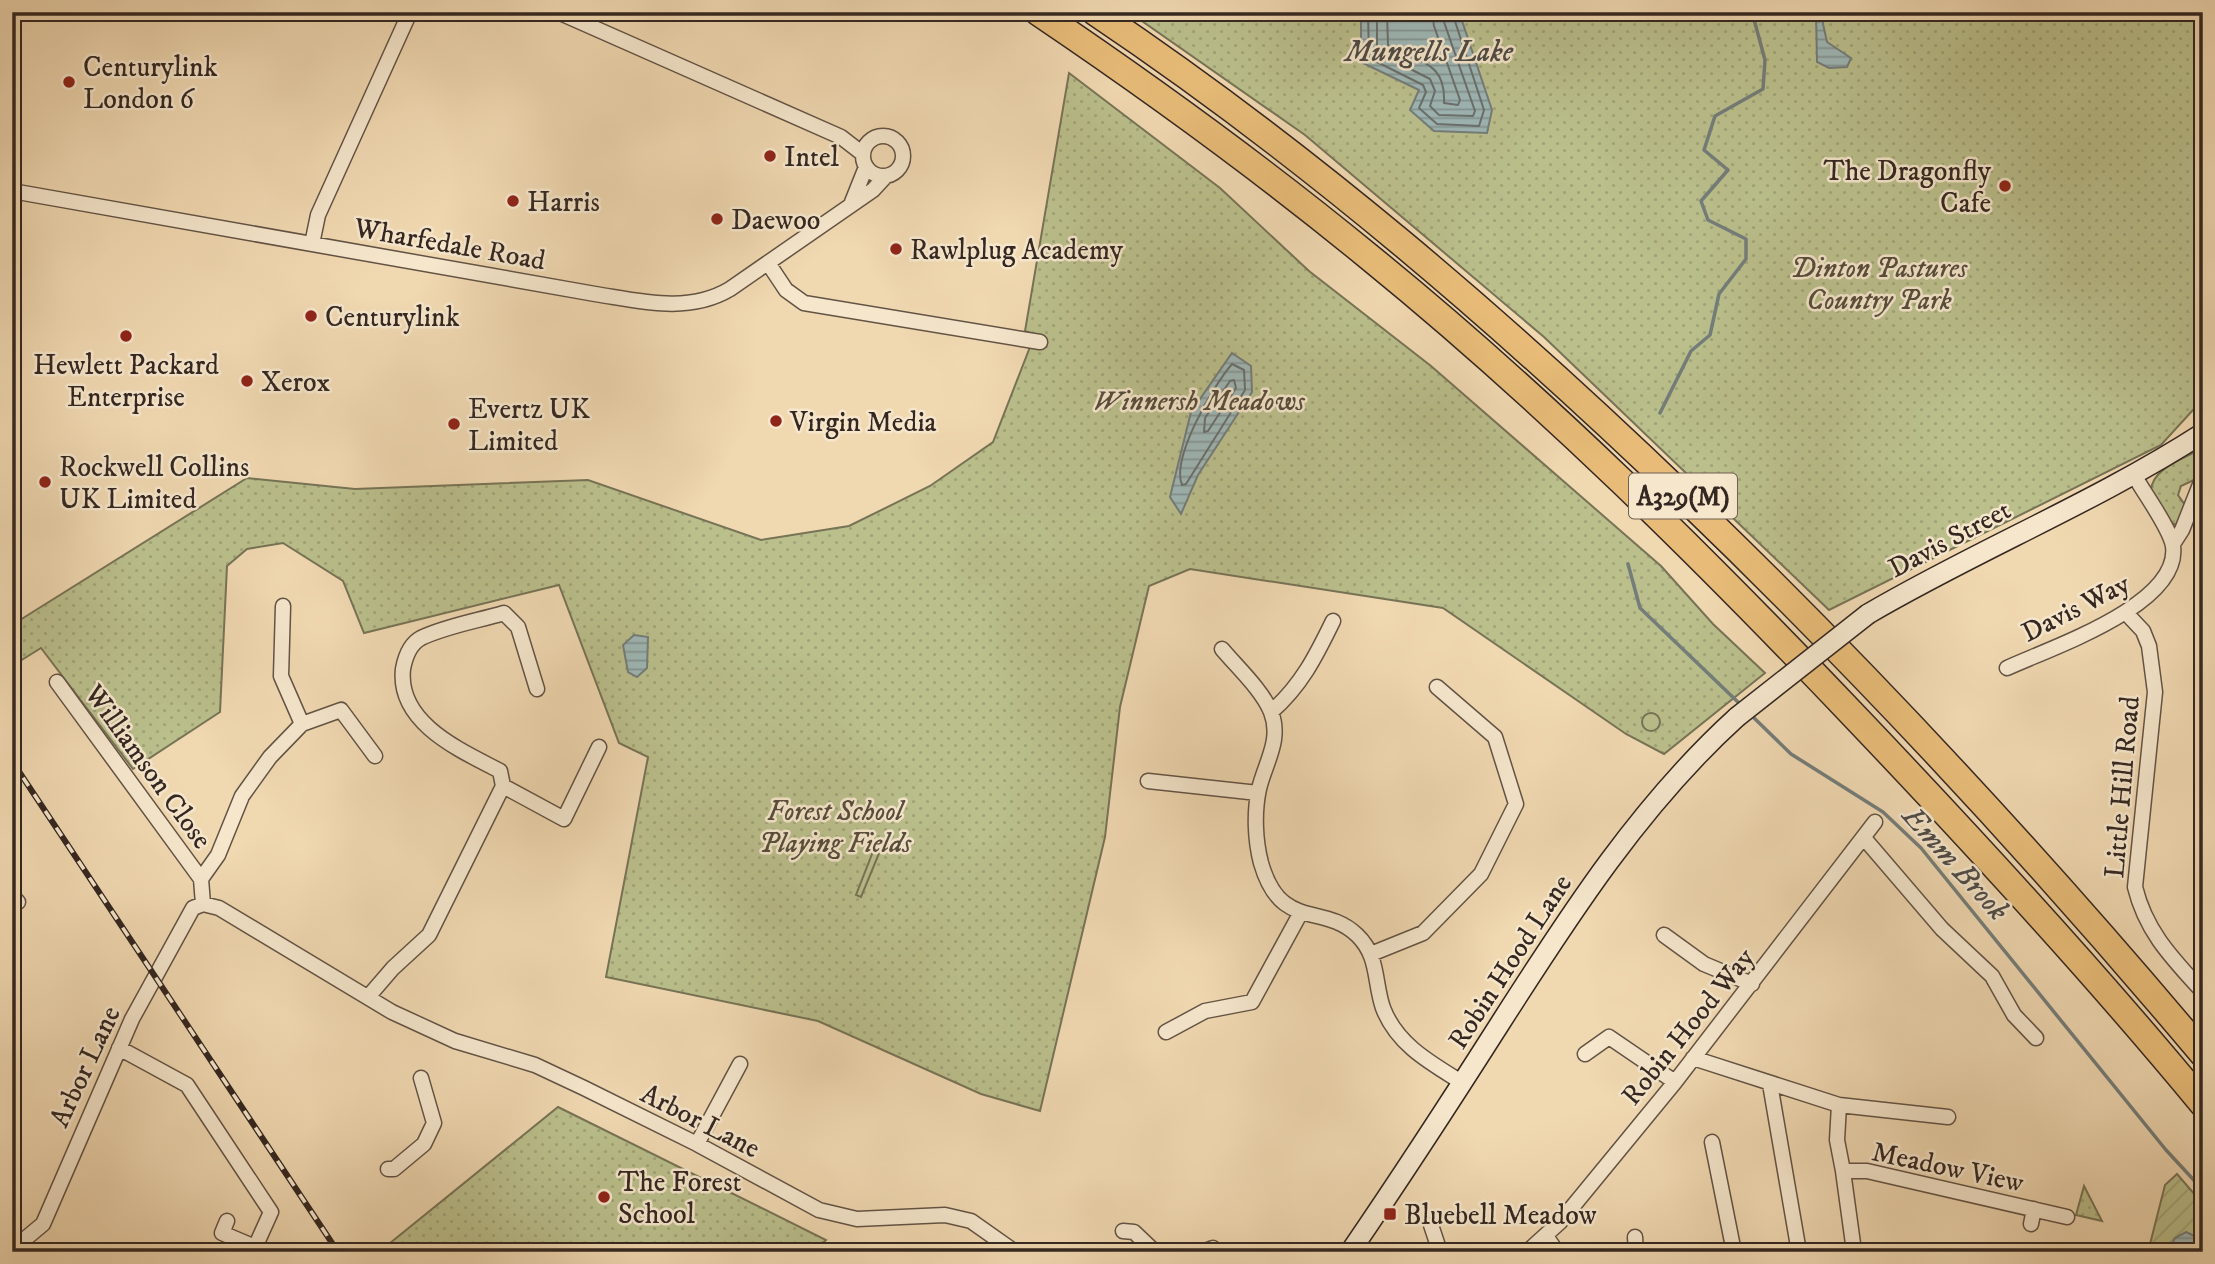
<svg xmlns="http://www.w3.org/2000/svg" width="2215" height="1264" font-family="'IM FELL DW Pica',serif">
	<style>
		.grass { fill: url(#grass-dots); stroke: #777356; stroke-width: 2 }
		.garden { fill: url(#garden-furrows); stroke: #777356; stroke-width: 2 }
		.pitch { fill: #babf8c; stroke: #777356; stroke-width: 2 }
		.water { fill: url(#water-rules); stroke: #747d7a; stroke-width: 2 }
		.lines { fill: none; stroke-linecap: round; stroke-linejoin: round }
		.shore { stroke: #696f6c; stroke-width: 2 }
		.stream { stroke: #747d7a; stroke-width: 3.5 }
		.minor-casing { stroke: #635345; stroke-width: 17 }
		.secondary-casing { stroke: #342721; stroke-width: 22 }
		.primary-casing { stroke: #342721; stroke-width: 25 }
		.motorway-casing { stroke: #342721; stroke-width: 29 }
		.minor { stroke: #f5e6cc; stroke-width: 14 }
		.secondary { stroke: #f5e6cc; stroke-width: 19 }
		.primary { stroke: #e8bc78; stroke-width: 23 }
		.motorway { stroke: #e8bc78; stroke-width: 26 }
		.rail-casing { stroke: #342721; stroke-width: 6 }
		.rail { stroke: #f5e6cc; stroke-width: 3.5; stroke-dasharray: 10; stroke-linecap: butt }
		.secondary-bridge-casing { stroke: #342721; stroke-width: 22; stroke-linecap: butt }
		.secondary-bridge { stroke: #f5e6cc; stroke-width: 19 }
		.poi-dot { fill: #8f2418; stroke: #f5e6cc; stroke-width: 2.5 }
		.labels { text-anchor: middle; stroke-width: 5; stroke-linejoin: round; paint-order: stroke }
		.shield { fill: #f5e6cc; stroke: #6e6054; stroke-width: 2 }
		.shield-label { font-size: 26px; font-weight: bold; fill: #342721 }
		.poi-label { font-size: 28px; fill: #342721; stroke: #f5e6cc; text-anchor: start }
		.street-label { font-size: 28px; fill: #342721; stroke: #f5e6cc }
		.park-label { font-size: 28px; font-style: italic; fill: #564d3c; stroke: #f5e6cc }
		.water-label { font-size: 30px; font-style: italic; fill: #4e4b46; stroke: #f5e6cc }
	</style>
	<defs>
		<pattern id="grass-dots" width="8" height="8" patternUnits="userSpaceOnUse" patternTransform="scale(1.75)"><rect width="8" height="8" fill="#babf8c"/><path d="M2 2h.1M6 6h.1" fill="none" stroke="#a0a478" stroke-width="1.8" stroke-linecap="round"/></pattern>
		<pattern id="garden-furrows" width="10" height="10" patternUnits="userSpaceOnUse" patternTransform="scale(1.75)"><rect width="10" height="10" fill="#babf8c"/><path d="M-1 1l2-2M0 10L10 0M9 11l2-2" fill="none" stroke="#a0a478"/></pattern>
		<pattern id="water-rules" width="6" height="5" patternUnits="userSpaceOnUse" patternTransform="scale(1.75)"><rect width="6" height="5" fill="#9eb7b6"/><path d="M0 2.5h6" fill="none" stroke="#829594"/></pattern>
	</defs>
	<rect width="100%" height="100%" fill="#f0d8b1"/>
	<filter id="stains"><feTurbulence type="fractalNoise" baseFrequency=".00286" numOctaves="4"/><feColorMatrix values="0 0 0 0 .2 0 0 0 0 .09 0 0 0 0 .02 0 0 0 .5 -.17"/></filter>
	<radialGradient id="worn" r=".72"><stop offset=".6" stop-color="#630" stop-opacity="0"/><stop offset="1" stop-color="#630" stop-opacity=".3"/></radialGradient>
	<path class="grass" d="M1129 12H2203V399L2161 445 1829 610 1544 337 1305 135Z
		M1069 73 1220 188 1309 271 1431 366 1661 566 1713 624 1765 673 1664 754 1626 734 1443 608 1190 569 1149 586 1120 707 1105 837 1040 1111 981 1094 818 1021 606 977 648 757 619 743 559 585 364 633 343 581 283 543 247 549 227 566 220 712 133 769 41 648 12 666V625L247 478 355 489 588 480 761 540 849 526 930 486 993 442 1030 347 1039 336 1025 331Z
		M2203 448 2194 480 2181 486 2178 495 2185 505 2177 525 2167 522C2163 515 2152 501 2151 492 2150 469 2185 458 2203 448Z
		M558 1107 826 1240 814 1252H379Z
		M2084 1186 2102 1221 2076 1215Z"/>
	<path class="garden" d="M2177 1174 2203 1204V1252H2148L2165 1185Z"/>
	<path class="pitch" d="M1642 722a9 9 0 1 1 18 0a9 9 0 1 1-18 0Z
		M874 849 880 851 861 897 856 895Z"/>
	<path class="water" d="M1361 12H1459L1492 110 1487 133 1434 131 1410 110 1419 90 1361 62Z
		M1816 12H1824L1823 24 1827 42 1851 58 1847 67 1829 68 1817 62Z
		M1232 353 1251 366 1252 392 1198 475 1181 514 1170 497 1191 412Z
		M634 635 648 637 647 668 637 677 628 672 623 645Z
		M2186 1232 2203 1240V1252H2168L2175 1238Z"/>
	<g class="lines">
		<path class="shore" d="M1368 12 1369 58 1423 85 1426 92 1419 108 1437 124 1479 126 1484 110 1452 12
			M1377 12V52L1430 79 1435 91 1430 106 1439 115 1473 116 1475 111 1444 22 1443 12
			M1387 12 1388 45C1419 63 1446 61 1444 103L1458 105 1460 100 1434 26 1432 12
			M1232 364 1244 370 1245 390 1186 484 1182 485C1171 458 1213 386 1232 364Z
			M1234 380 1236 388 1208 431 1204 432 1205 418 1230 381Z"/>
		<path class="stream" d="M1660 413 1691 351 1710 335 1719 294 1746 259V239L1708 220 1701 201 1728 170 1704 150 1715 116 1763 89 1765 60 1752 12
			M1628 564 1640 608 1741 705
			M1751 715 1791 754 1883 812 1921 848 2166 1150 2203 1190"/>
		<defs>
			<path id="minor" d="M558 12 841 137 863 154
				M863 156a20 20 0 1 1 40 0a20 20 0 1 1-40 0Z
				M12 191 595 294C640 301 688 314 730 289L873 190 885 177
				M852 202 866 167
				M312 244 318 215 410 12
				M768 263 786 290 804 303 1040 342
				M2173 544 2182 530 2203 477
				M283 606 281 676 302 724
				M2127 614 2143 631 2149 646 2155 692 2135 887C2146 932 2172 958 2203 992
				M1222 649C1238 668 1262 690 1271 712 1282 740 1265 763 1259 789 1254 812 1255 840 1261 863 1281 932 1322 902 1357 935 1379 956 1374 982 1383 1008 1397 1045 1431 1063 1463 1083
				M2007 668C2050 648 2181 605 2173 546 2170 528 2144 493 2134 475
				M57 682 201 879
				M1271 712C1301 686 1316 656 1333 621
				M1148 781 1258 793
				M503 786 564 819 599 747
				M1864 838 1942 929 1992 976 2014 1015 2036 1038
				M12 896 18 902
				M203 904 201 879 218 855 242 796 270 757 302 724 341 710 375 756
				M1664 935 1704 964 1752 984
				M1371 954 1423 933 1481 874 1516 804 1495 737 1437 687
				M368 997 393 968 429 935 503 786 500 771C460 750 397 723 403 669 405 658 410 644 421 638 446 626 477 621 504 613L518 627 537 689
				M1166 1032 1205 1011 1252 1002 1300 914
				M119 1048 187 1085 271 1212 253 1252
				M1585 1054 1609 1037 1675 1082
				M1693 1058 1839 1105 1948 1117
				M1770 1084 1799 1252
				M1839 1105 1837 1140 1843 1171H1867L2067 1217
				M1712 1142 1734 1252
				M697 1144 740 1064
				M388 1169H394L424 1144 434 1123 421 1078
				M1843 1171 1854 1251
				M227 1221 222 1233 255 1247
				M2031 1224 2034 1209
				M1431 1225 1440 1252
				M1123 1231 1134 1232 1155 1252
				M1546 1236 1557 1252
				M1635 1237 1636 1252
				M13 1249 43 1224 132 1019 193 908 203 904 219 908 392 1012 455 1041 535 1065 584 1088 697 1144 819 1210 857 1219 945 1215 971 1221 1015 1252
				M1203 1252 1213 1248
				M1527 1252 1560 1222 1675 1082 1875 822"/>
			<path id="secondary" d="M1868 614C1977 550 2096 502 2203 433
				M1350 1252C1402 1176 1452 1099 1501 1022 1570 914 1641 804 1737 717"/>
			<path id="primary" d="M12 1248 15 1252"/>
			<path id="motorway" d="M1038 12C1152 89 1262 169 1368 256 1543 398 1704 558 1859 721 1977 845 2094 972 2203 1104
				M1095 12C1308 155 1502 322 1686 499 1868 674 2040 860 2203 1054"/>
		</defs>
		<use href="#minor" class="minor-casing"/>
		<use href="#secondary" class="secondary-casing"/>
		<use href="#primary" class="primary-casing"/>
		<use href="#motorway" class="motorway-casing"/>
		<use href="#minor" class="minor"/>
		<use href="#secondary" class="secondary"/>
		<use href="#primary" class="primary"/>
		<use href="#motorway" class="motorway"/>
		<defs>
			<path id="rail" d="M12 761 338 1252"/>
		</defs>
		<use href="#rail" class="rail-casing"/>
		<use href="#rail" class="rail"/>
		<defs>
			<path id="secondary-bridge" d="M1737 717 1868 614"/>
		</defs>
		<use href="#secondary-bridge" class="secondary-bridge-casing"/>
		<use href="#secondary-bridge" class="secondary-bridge"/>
	</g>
	<g class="poi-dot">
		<circle cx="69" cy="82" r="7"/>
		<circle cx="770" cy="156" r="7"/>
		<circle cx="2005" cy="186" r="7"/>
		<circle cx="513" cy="201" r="7"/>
		<circle cx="717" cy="219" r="7"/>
		<circle cx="896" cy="249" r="7"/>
		<circle cx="311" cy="316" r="7"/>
		<circle cx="126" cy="336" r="7"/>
		<circle cx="247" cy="381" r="7"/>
		<circle cx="776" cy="421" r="7"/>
		<circle cx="454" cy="424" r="7"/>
		<circle cx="45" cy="482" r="7"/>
		<circle cx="604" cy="1197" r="7"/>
		<rect x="1383" y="1207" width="14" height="14" rx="3.5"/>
	</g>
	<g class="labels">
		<rect class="shield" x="1629" y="473.5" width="108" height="45" rx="5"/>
		<g class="shield-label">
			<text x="1683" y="505">A329(M)</text>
		</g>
		<g class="poi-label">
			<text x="83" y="76">Centurylink<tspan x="83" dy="32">London 6</tspan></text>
			<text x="784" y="166">Intel</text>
			<text x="1991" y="180" text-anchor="end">The Dragonfly<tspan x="1991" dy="32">Cafe</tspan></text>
			<text x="527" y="211">Harris</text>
			<text x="731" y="229">Daewoo</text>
			<text x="910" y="259">Rawlplug Academy</text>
			<text x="325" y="326">Centurylink</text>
			<text x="126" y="374" text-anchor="middle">Hewlett Packard<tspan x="126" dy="32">Enterprise</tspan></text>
			<text x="261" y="391">Xerox</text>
			<text x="468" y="418">Evertz UK<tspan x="468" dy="32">Limited</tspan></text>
			<text x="790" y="431">Virgin Media</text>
			<text x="59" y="476">Rockwell Collins<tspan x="59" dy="32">UK Limited</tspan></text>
			<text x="618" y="1191">The Forest<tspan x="618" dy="32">School</tspan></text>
			<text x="1404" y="1224">Bluebell Meadow</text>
		</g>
		<g class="street-label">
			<text transform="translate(450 243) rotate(10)" y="10">Wharfedale Road</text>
			<text transform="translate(1949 538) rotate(-28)" y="10">Davis Street</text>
			<text transform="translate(2075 607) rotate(-27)" y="10">Davis Way</text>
			<text transform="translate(149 766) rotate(54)" y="10">Williamson Close</text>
			<text transform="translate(2121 787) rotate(-85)" y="10">Little Hill Road</text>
			<text transform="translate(1509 961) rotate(-57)" y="10">Robin Hood Lane</text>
			<text transform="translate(1687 1026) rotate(-51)" y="10">Robin Hood Way</text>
			<text transform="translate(84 1066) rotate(-65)" y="10">Arbor Lane</text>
			<text transform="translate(701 1120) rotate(27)" y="10">Arbor Lane</text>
			<text transform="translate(1948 1166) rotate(12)" y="10">Meadow View</text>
		</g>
		<g class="park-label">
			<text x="1879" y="277">Dinton Pastures<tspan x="1879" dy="32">Country Park</tspan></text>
			<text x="1199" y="410">Winnersh Meadows</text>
			<text x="835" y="820">Forest School<tspan x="835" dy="32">Playing Fields</tspan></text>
		</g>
		<g class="water-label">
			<text x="1429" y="61">Mungells Lake</text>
			<text transform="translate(1956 863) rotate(48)" y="10">Emm Brook</text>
		</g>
	</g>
	<rect width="2215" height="1264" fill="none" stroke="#f0d8b1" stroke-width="42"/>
	<rect x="14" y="14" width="2187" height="1236" fill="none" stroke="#342721" stroke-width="3.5"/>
	<rect x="21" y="21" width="2173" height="1222" fill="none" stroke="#342721" stroke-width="2"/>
	<rect width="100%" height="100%" filter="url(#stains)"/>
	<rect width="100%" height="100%" fill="url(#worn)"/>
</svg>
